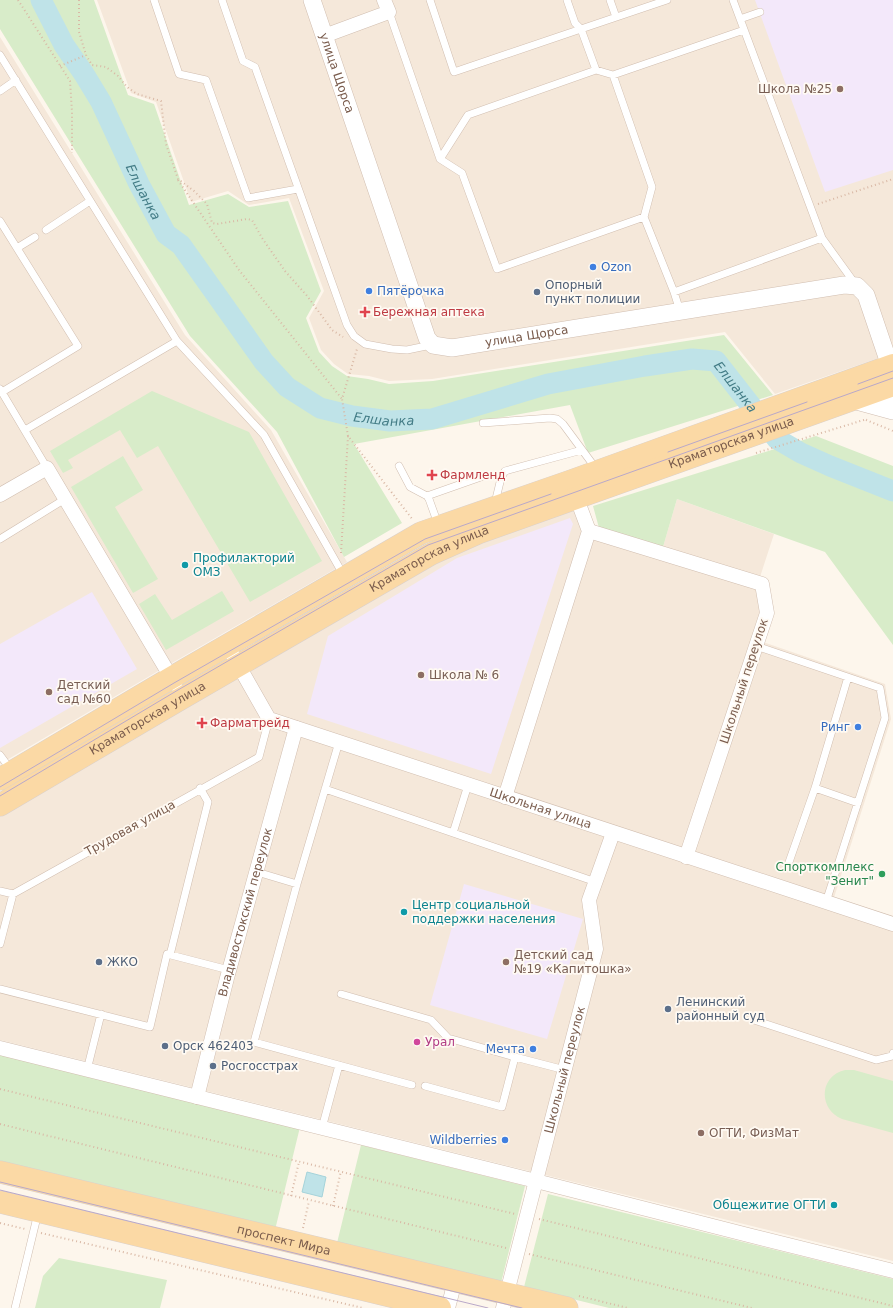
<svg xmlns="http://www.w3.org/2000/svg" width="893" height="1308" font-family="'DejaVu Sans',sans-serif">
	<style>
		.residential { fill: #f5e8da }
		.education { fill: #f3e8fa }
		.green { fill: #d8ecc9 }
		.water { fill: #bfe3e8; stroke: #a5d3da }
		.lines { fill: none; stroke-linecap: round; stroke-linejoin: round }
		.river { stroke: #bfe3e8; stroke-width: 21 }
		.service-casing { stroke: #d1beb0; stroke-width: 8 }
		.minor-casing { stroke: #d1beb0; stroke-width: 15 }
		.tertiary-casing { stroke: #d1beb0; stroke-width: 18 }
		.primary-casing { stroke: #dad1cd; stroke-width: 23 }
		.path { stroke: #d9b8a5; stroke-width: 2; stroke-dasharray: 1 3; stroke-linecap: butt }
		.service { stroke: #fff; stroke-width: 7 }
		.minor { stroke: #fff; stroke-width: 14 }
		.tertiary { stroke: #fff; stroke-width: 17 }
		.primary { stroke: #fbd9a5; stroke-width: 22 }
		.tram { stroke: #b9a8c9; stroke-width: 1 }
		.education-dot { fill: #8d6e63; stroke: #fffaf3; stroke-width: 1.5 }
		.shop-dot { fill: #3f7fe0; stroke: #fffaf3; stroke-width: 1.5 }
		.service-dot { fill: #5c6f8a; stroke: #fffaf3; stroke-width: 1.5 }
		.health-dot { fill: #e0444e; stroke: #fffaf3; stroke-width: 1.5 }
		.culture-dot { fill: #0f9aa8; stroke: #fffaf3; stroke-width: 1.5 }
		.leisure-dot { fill: #2e9e5b; stroke: #fffaf3; stroke-width: 1.5 }
		.hotel-dot { fill: #d1479c; stroke: #fffaf3; stroke-width: 1.5 }
		.labels { text-anchor: middle; stroke-width: 3.5; stroke-linejoin: round; paint-order: stroke }
		.street-label { font-size: 12px; fill: #7a5c4d; stroke: #fffaf3 }
		.education-label { font-size: 12px; fill: #785e54; stroke: #fffaf3; text-anchor: start }
		.shop-label { font-size: 12px; fill: #366cbe; stroke: #fffaf3; text-anchor: end }
		.service-label { font-size: 12px; fill: #4e5e75; stroke: #fffaf3; text-anchor: start }
		.health-label { font-size: 12px; fill: #be3a42; stroke: #fffaf3; text-anchor: start }
		.culture-label { font-size: 12px; fill: #0d838f; stroke: #fffaf3; text-anchor: start }
		.leisure-label { font-size: 12px; fill: #27864d; stroke: #fffaf3; text-anchor: end }
		.hotel-label { font-size: 12px; fill: #b23c85; stroke: #fffaf3; text-anchor: start }
		.water-label { font-size: 13px; font-style: italic; fill: #437c86; stroke: #fffaf3 }
	</style>
	<rect width="100%" height="100%" fill="#fdf6ec"/>
	<path class="residential" d="M97 0H893V353L775 394 725 332 432 379 389 381 369 376 348 374 334 364 321 350 309 318 324 291 289 198 249 205 228 191 191 202 156 102 131 93Z
		M0 37 185 335 271 430 347 562 165 667 0 764Z
		M677 499 774 534 760 577 763 642 885 684 891 719 831 907 893 927V1261L0 1040V816L435 563 492 536 583 504 591 526 663 547Z"/>
	<path class="education" d="M755 0H893V170L825 192Z
		M570 518 573 524 491 774 307 714 328 636 457 558Z
		M92 592 137 669 0 748V644Z
		M464 884 583 919 547 1039 430 1005Z"/>
	<path class="green" d="M0 0H94L128 95 154 104 189 205 228 194 249 207 288 201 321 291 306 318 319 352 332 366 347 376 368 379 389 384 433 381 724 335 773 395 588 453 570 405 354 444 402 523 344 557 277 432 190 336 0 29Z
		M152 391 249 432 322 561 250 602 158 446 137 458 120 430 68 460 73 468 63 473 50 451Z
		M816 436 893 466V645L825 552 677 499 663 547 599 528 593 506Z
		M123 456 143 490 115 507 158 579 133 593 71 487Z
		M222 591 234 611 166 650 139 604 155 594 172 620Z
		M0 1055 300 1127 275 1230 0 1164Z
		M845 1070H854L893 1081V1133L842 1119C818 1109 819 1076 845 1070Z
		M361 1145 525 1186 501 1283 337 1243Z
		M548 1194 893 1279V1308H609L524 1287Z
		M59 1258 167 1280 160 1308H35L43 1276Z"/>
	<path class="water" d="M307 1172 326 1177 322 1197 302 1192Z"/>
	<g class="lines">
		<path class="river" id="s1" d="M41 0 64 45 84 74 101 102 139 184 166 234 181 245 264 362 287 387 320 408 352 416 390 421 432 419 548 384 645 366 692 359 716 361 777 439 801 453 830 466 893 491"/>
		<defs>
			<path id="service" d="M154 0 179 74 206 80 248 198 298 189
				M222 0 243 61 255 67 347 325 354 336 365 344 392 349 407 350 431 345
				M430 0 454 72 581 29 575 23 567 0
				M610 0 616 17
				M733 0 822 238 856 285
				M389 12 440 159 462 173 497 269 644 217 652 187 613 75
				M740 19 760 12
				M0 55 177 341 264 435 344 576
				M596 70 581 29 667 0
				M0 91 16 80
				M440 159 468 115 596 70 613 75 744 30
				M644 217 674 292 680 311
				M0 221 78 346 2 392
				M46 230 90 201
				M17 248 35 237
				M674 292 822 238
				M0 389 47 468
				M483 423 550 418 557 419 563 424 597 470
				M25 430 177 341
				M399 466 410 487 427 496
				M495 503 501 478 505 471 582 450
				M438 524 429 499 427 496 481 477
				M0 539 65 499
				M756 646 880 688 885 718 826 902
				M0 755 11 770
				M815 788 858 803
				M325 789 596 882
				M453 833 468 785
				M788 865 815 788 848 677
				M257 872 297 884 339 742
				M297 884 254 1042 412 1085
				M0 891 13 894
				M0 944 13 894 259 757 269 719
				M170 955 208 802 200 788
				M0 989 150 1027 167 954 229 970
				M341 994 431 1020 448 1038 515 1057 502 1107 425 1086
				M754 1020 876 1060 892 1056 893 1053
				M515 1057 565 1070
				M87 1070 101 1014
				M322 1128 339 1065
				M15 1308 38 1213"/>
			<g id="minor">
				<path d="M324 36 389 12 384 0"/>
				<path d="M0 495 47 468 175 684"/>
				<path d="M589 531 762 584 767 613 686 857"/>
				<path id="s2" d="M227 645 269 719 893 924"/>
				<path d="M505 797 589 531 574 491"/>
				<path d="M0 1048 536 1181 752 1236 893 1271"/>
				<path id="s3" d="M197 1097 227 978 296 728"/>
				<path d="M448 1308 455 1281"/>
				<path id="s4" d="M503 1308 596 949 589 900 613 833"/>
			</g>
			<g id="tertiary">
				<path id="s5" d="M312 0 427 338 433 345 452 348 844 285 857 286 866 295 890 366 893 406"/>
				<path d="M849 399 893 411"/>
			</g>
			<g id="primary">
				<path d="M0 779 171 678 421 533 571 481 893 365"/>
				<path id="s6" d="M0 805 182 698 431 554 478 533 893 385"/>
				<path id="s7" d="M0 1172 567 1308"/>
				<path d="M0 1202 440 1308"/>
			</g>
		</defs>
		<use href="#service" class="service-casing"/>
		<use href="#minor" class="minor-casing"/>
		<use href="#tertiary" class="tertiary-casing"/>
		<use href="#primary" class="primary-casing"/>
		<path class="path" d="M18 0 70 81 72 112V153
			M79 0V32L86 55 92 65 106 67 118 76 127 87 137 94 161 101 166 144 178 179 194 191 207 204 212 223 217 224 247 219 252 220 262 238 285 271 308 297 332 330 343 337
			M60 66 86 55
			M178 180 239 270 342 399
			M818 204 893 179
			M866 420 893 431
			M348 436 342 399 357 349
			M756 453 867 419
			M341 553 348 436 413 520
			M0 1089 515 1214
			M0 1124 506 1248
			M291 1196 299 1162
			M333 1206 341 1171
			M539 1219 893 1306
			M0 1223 25 1229
			M303 1228 309 1201
			M41 1233 363 1308
			M529 1254 752 1308
			M579 1296 628 1308"/>
		<use href="#service" class="service"/>
		<use href="#minor" class="minor"/>
		<use href="#tertiary" class="tertiary"/>
		<use href="#primary" class="primary"/>
		<path class="tram" d="M858 384 893 371
			M668 452 807 402
			M0 787 174 683 425 539 551 494
			M0 796 178 690 428 545 893 378
			M0 1182 522 1308
			M0 1190 488 1308"/>
	</g>
	<g class="education-dot">
		<circle cx="840" cy="89" r="4"/>
		<circle cx="421" cy="675" r="4"/>
		<circle cx="49" cy="692" r="4"/>
		<circle cx="506" cy="962" r="4"/>
		<circle cx="701" cy="1133" r="4"/>
	</g>
	<g class="shop-dot">
		<circle cx="593" cy="267" r="4"/>
		<circle cx="369" cy="291" r="4"/>
		<circle cx="858" cy="727" r="4"/>
		<circle cx="533" cy="1049" r="4"/>
		<circle cx="505" cy="1140" r="4"/>
	</g>
	<g class="service-dot">
		<circle cx="537" cy="292" r="4"/>
		<circle cx="99" cy="962" r="4"/>
		<circle cx="668" cy="1009" r="4"/>
		<circle cx="165" cy="1046" r="4"/>
		<circle cx="213" cy="1066" r="4"/>
	</g>
	<g class="health-dot">
		<path d="M363 306h4v4h4v4h-4v4h-4v-4h-4v-4h4z"/>
		<path d="M430 469h4v4h4v4h-4v4h-4v-4h-4v-4h4z"/>
		<path d="M200 717h4v4h4v4h-4v4h-4v-4h-4v-4h4z"/>
	</g>
	<g class="culture-dot">
		<circle cx="185" cy="565" r="4"/>
		<circle cx="404" cy="912" r="4"/>
		<circle cx="834" cy="1205" r="4"/>
	</g>
	<circle class="leisure-dot" cx="882" cy="874" r="4"/>
	<circle class="hotel-dot" cx="417" cy="1042" r="4"/>
	<g class="labels">
		<g class="street-label">
			<text dy="4" stroke="none"><textPath href="#s5" startOffset="77">улица Щорса</textPath></text>
			<text dy="4" stroke="none"><textPath href="#s5" startOffset="461">улица Щорса</textPath></text>
			<text dy="4" stroke="none"><textPath href="#s6" startOffset="819">Краматорская улица</textPath></text>
			<text dy="4" stroke="none"><textPath href="#s6" startOffset="495">Краматорская улица</textPath></text>
			<text transform="translate(744 681) rotate(-72)" y="4">Школьный переулок</text>
			<text dy="4" stroke="none"><textPath href="#s6" startOffset="171">Краматорская улица</textPath></text>
			<text dy="4" stroke="none"><textPath href="#s2" startOffset="371">Школьная улица</textPath></text>
			<text transform="translate(130 828) rotate(-29)" y="4">Трудовая улица</text>
			<text dy="4" stroke="none"><textPath href="#s3" startOffset="191">Владивостокский переулок</textPath></text>
			<text dy="4" stroke="none"><textPath href="#s4" startOffset="246">Школьный переулок</textPath></text>
			<text dy="4" stroke="none"><textPath href="#s7" startOffset="292">проспект Мира</textPath></text>
		</g>
		<g class="education-label">
			<text x="832" y="93" text-anchor="end">Школа №25</text>
			<text x="429" y="679">Школа № 6</text>
			<text x="57" y="689">Детский<tspan x="57" dy="14">сад №60</tspan></text>
			<text x="514" y="959">Детский сад<tspan x="514" dy="14">№19 «Капитошка»</tspan></text>
			<text x="709" y="1137">ОГТИ, ФизМат</text>
		</g>
		<g class="shop-label">
			<text x="601" y="271" text-anchor="start">Ozon</text>
			<text x="377" y="295" text-anchor="start">Пятёрочка</text>
			<text x="850" y="731">Ринг</text>
			<text x="525" y="1053">Мечта</text>
			<text x="497" y="1144">Wildberries</text>
		</g>
		<g class="service-label">
			<text x="545" y="289">Опорный<tspan x="545" dy="14">пункт полиции</tspan></text>
			<text x="107" y="966">ЖКО</text>
			<text x="676" y="1006">Ленинский<tspan x="676" dy="14">районный суд</tspan></text>
			<text x="173" y="1050">Орск 462403</text>
			<text x="221" y="1070">Росгосстрах</text>
		</g>
		<g class="health-label">
			<text x="373" y="316">Бережная аптека</text>
			<text x="440" y="479">Фармленд</text>
			<text x="210" y="727">Фарматрейд</text>
		</g>
		<g class="culture-label">
			<text x="193" y="562">Профилакторий<tspan x="193" dy="14">ОМЗ</tspan></text>
			<text x="412" y="909">Центр социальной<tspan x="412" dy="14">поддержки населения</tspan></text>
			<text x="826" y="1209" text-anchor="end">Общежитие ОГТИ</text>
		</g>
		<g class="leisure-label">
			<text x="874" y="871">Спорткомплекс<tspan x="874" dy="14">"Зенит"</tspan></text>
		</g>
		<g class="hotel-label">
			<text x="425" y="1046">Урал</text>
		</g>
		<g class="water-label">
			<text dy="5" stroke="none"><textPath href="#s1" startOffset="218">Елшанка</textPath></text>
			<text dy="5" stroke="none"><textPath href="#s1" startOffset="938">Елшанка</textPath></text>
			<text dy="5" stroke="none"><textPath href="#s1" startOffset="566">Елшанка</textPath></text>
		</g>
	</g>
</svg>
